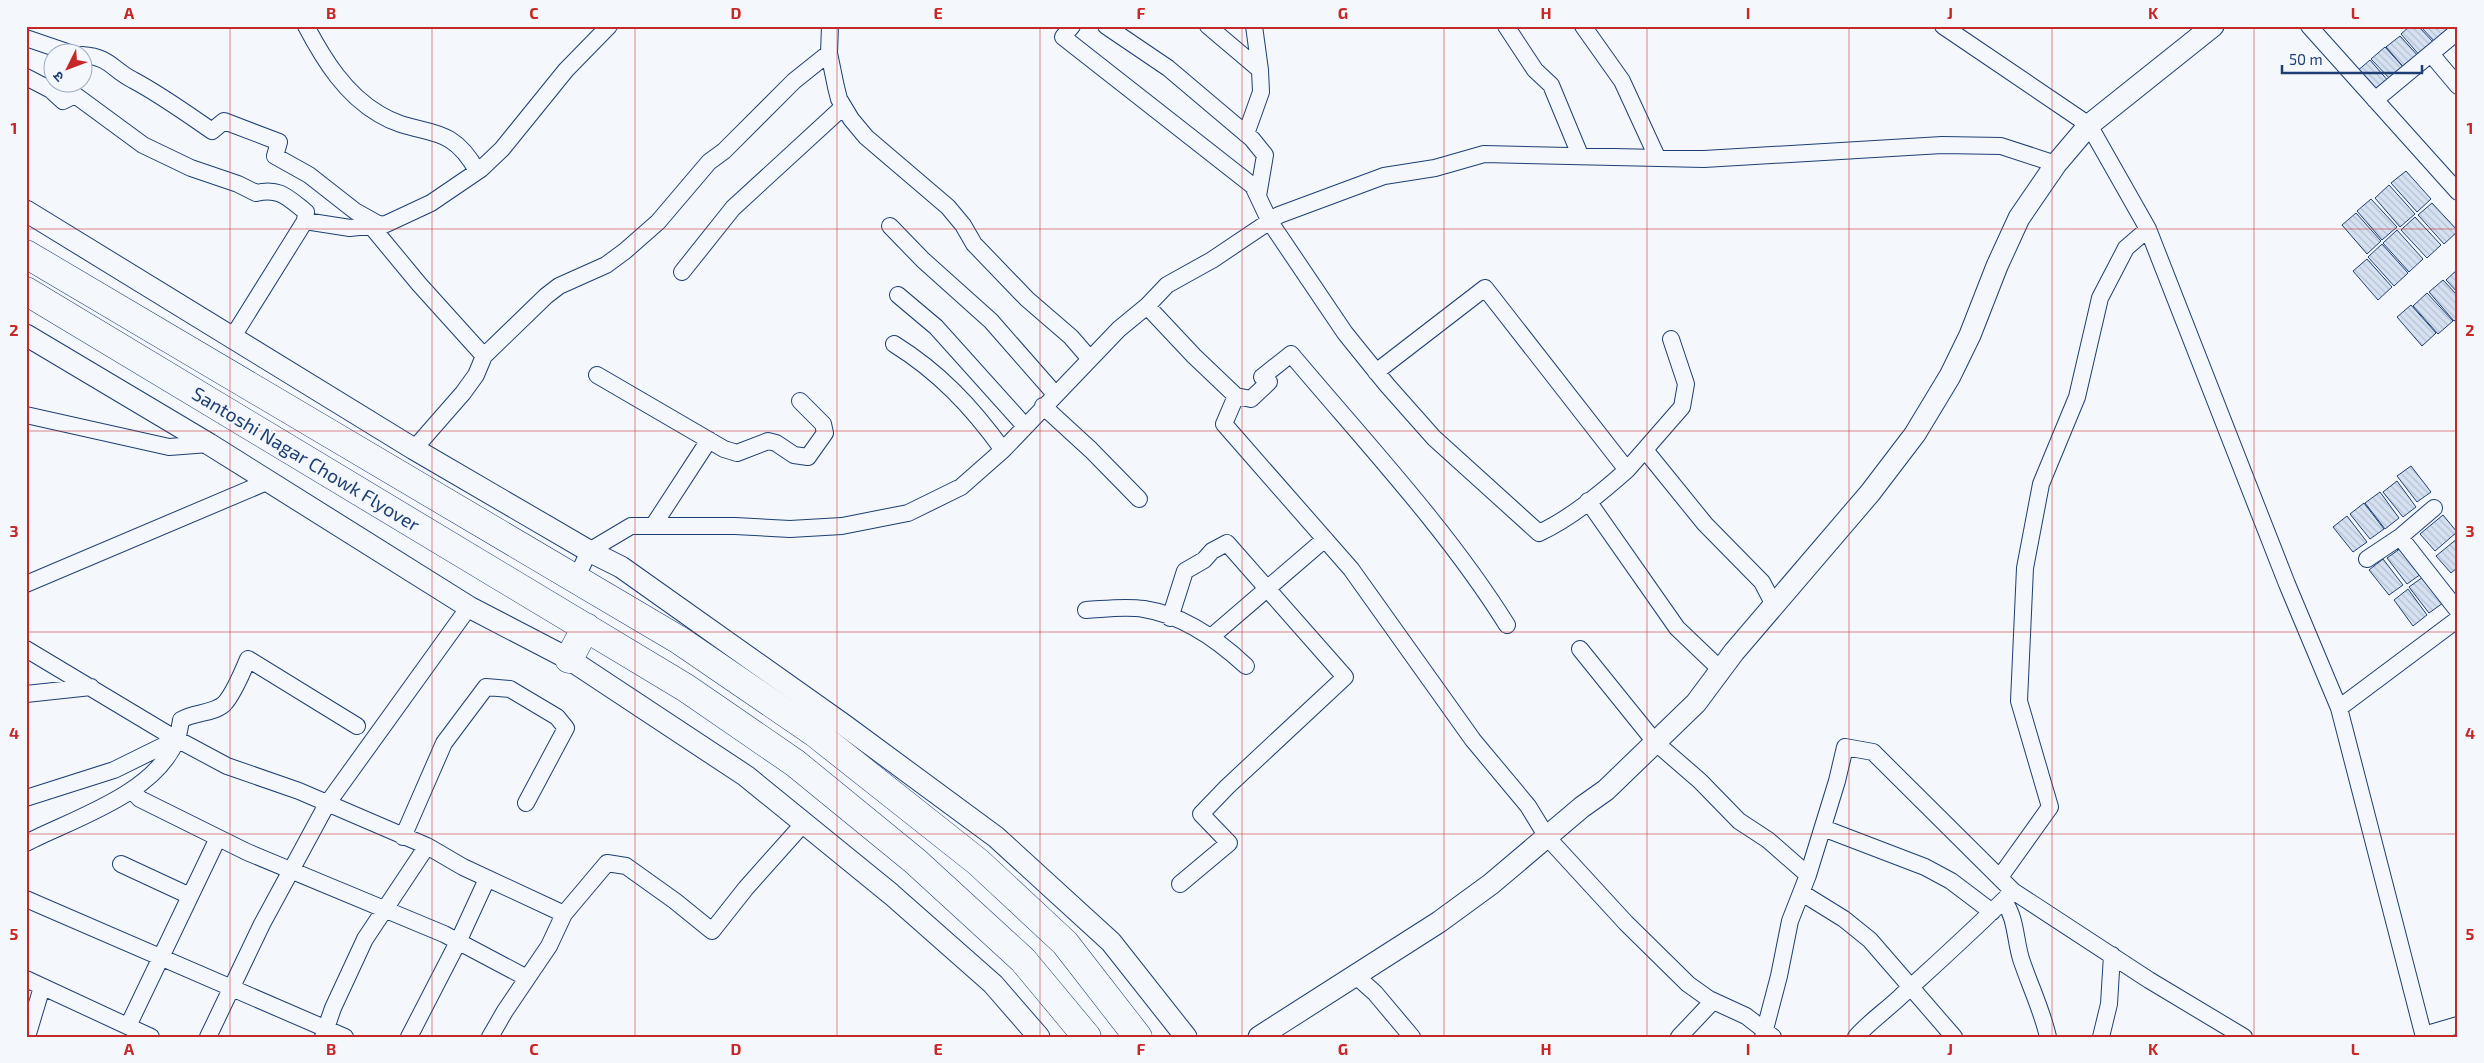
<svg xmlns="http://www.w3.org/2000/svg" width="2484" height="1063" font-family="'Exo 2','Noto Sans Devanagari',sans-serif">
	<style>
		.building { fill: url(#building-back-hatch); stroke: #1d3f73 }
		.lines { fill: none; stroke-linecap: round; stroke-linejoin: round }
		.minor-casing { stroke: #1d3f73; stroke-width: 18 }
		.tertiary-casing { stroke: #1d3f73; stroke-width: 23 }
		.trunk-casing { stroke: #1d3f73; stroke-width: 29 }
		.minor { stroke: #f4f7fb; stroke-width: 16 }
		.tertiary { stroke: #f4f7fb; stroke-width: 21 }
		.trunk { stroke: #f4f7fb; stroke-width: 28 }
		.grid { fill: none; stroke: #c62828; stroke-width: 1; stroke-opacity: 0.55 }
		.labels { text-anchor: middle; stroke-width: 4; stroke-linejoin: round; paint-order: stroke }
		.street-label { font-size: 19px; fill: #1d3f73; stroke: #f4f7fb }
		.neatline { fill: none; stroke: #c62828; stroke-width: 2 }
		.grid-label { font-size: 16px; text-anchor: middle; font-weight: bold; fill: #c62828 }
	</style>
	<defs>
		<pattern id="building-back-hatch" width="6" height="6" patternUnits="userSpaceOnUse" patternTransform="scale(1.25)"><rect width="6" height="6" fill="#d5e0f0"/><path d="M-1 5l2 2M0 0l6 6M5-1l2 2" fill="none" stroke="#b6c1d1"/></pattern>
	</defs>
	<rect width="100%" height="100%" fill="#f4f7fb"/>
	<path class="building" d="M2410 26H2418L2435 44 2421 57 2401 34Z
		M2420 26H2445L2450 32 2437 44Z
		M2400 36 2420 58 2406 70 2386 47Z
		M2385 47 2405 69 2392 81 2371 59Z
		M2370 60 2390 83 2377 95 2356 72Z
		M2406 171 2431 199 2417 212 2391 183Z
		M2389 185 2415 214 2400 227 2375 198Z
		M2371 199 2397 227 2382 240 2357 211Z
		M2432 203 2458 231 2444 244 2418 215Z
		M2356 213 2381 241 2367 254 2342 225Z
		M2415 217 2441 245 2427 258 2401 230Z
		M2397 230 2423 259 2409 272 2383 243Z
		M2382 244 2408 273 2394 286 2368 257Z
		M2367 259 2392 287 2378 300 2353 271Z
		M2458 269V293L2446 280Z
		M2443 280 2458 296V318L2454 321 2429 292Z
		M2427 293 2453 321 2438 334 2413 306Z
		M2411 305 2436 333 2422 346 2397 317Z
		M2411 466 2431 492 2417 502 2397 476Z
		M2397 481 2416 507 2403 517 2383 492Z
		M2380 492 2399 518 2385 529 2365 503Z
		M2364 503 2384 529 2370 539 2350 514Z
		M2443 515 2457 532 2435 551 2420 534Z
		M2347 516 2367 542 2353 552 2333 527Z
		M2458 538V567L2451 573 2436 556Z
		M2401 548 2421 574 2407 584 2387 558Z
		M2383 559 2403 585 2389 595 2369 570Z
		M2423 577 2443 603 2429 613 2409 587Z
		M2408 589 2427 615 2413 626 2394 600Z"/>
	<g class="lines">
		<defs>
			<path id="minor" d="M306 26C324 60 345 94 379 114 420 139 449 119 477 171
				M830 26 829 53 836 87 839 99 851 119 866 137 948 207 963 225 974 244 1027 299 1071 337 1090 359
				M1072 26 1063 37 1253 186 1270 222 1345 333 1387 385 1434 438 1539 533C1571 518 1601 493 1627 470
				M1106 26 1168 68 1252 139 1265 155 1258 196
				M1208 26 1260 70 1261 92 1246 134
				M1254 26 1260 70
				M1506 26 1535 70 1551 85 1580 155
				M1583 26 1622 81 1657 157
				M1943 26 2089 125 2148 229 2287 584 2339 708 2424 1037
				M2309 26 2458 192
				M26 38 67 52
				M2431 54 2458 86
				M82 55C111 57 111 69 133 80 161 95 186 113 212 131L224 121 279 142 275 156 309 175 355 211 380 225
				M26 77 51 90 63 101 75 95 143 145 191 168 238 184 256 193C280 187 288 198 306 212L305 221
				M2375 100 2458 31
				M371 226 419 284 484 356
				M890 226 923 260 991 321 1055 394
				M682 272 733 208 843 107
				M898 295 936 327 1025 426
				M1147 306 1194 356 1236 396 1224 424 1351 569 1473 740 1528 806 1547 837 1626 923 1688 984 1709 999 1746 1016 1773 1037
				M232 338 305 221 350 228 386 224 431 203 481 169 502 149 566 70 609 26
				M894 344C939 372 972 407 1003 450
				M1376 372 1485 288 1627 470 1682 407 1686 384 1671 339
				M597 375 724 449 737 453 768 441 776 443 794 455 808 457 825 433 823 424 800 401
				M1236 396 1251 399 1269 382 1262 377 1291 354C1364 441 1447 529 1507 625
				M1043 406 1091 450 1139 499
				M26 415 169 447 209 444
				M414 449 463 393 476 375 484 356 546 296 559 286 606 265 625 251 658 222 709 162 724 151 794 81 829 53
				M1645 450 1705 524 1762 582 1774 605
				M1588 501 1677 628 1721 670
				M653 526 709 440
				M2400 537 2434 508
				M2367 559 2400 537 2458 611
				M576 579 589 551 631 526H735L790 529 842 526 908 513 961 487 1003 450 1119 329 1147 306 1167 285 1212 260 1279 215 1384 176 1435 168 1484 154 1704 159 1942 145 2001 146 2056 164
				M26 584 269 481
				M1086 610C1105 609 1125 606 1144 609 1183 615 1218 640 1246 666
				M1170 618 1185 571 1204 560 1212 551 1227 543 1345 677 1227 787 1201 814 1229 843 1180 884
				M1211 637 1325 539
				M26 649 171 736 227 766 299 791 427 846 463 867 564 914
				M1580 649 1655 742 1700 781 1739 821 1768 840 1808 875
				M26 694 91 687
				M2339 708 2458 619
				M132 791 140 799 247 852 444 934 527 978
				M26 798 114 770 175 740
				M1823 828 1925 867 1951 881 1992 912
				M403 837 444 743 486 687 510 689 557 717 566 728 526 803
				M26 843C75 818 155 794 177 739 179 733 180 726 181 720 193 712 213 714 224 704 233 695 243 671 248 659L357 726
				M121 864 190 896
				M2000 877 2050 807 2019 701 2025 568 2041 484 2077 397 2100 298 2126 248 2148 229
				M1802 893 1844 919 1870 940 1954 1037
				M26 899 345 1037
				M2004 901C2016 918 2015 939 2021 959 2030 986 2042 1010 2048 1037
				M1356 976 1375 993 1412 1037
				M26 979 151 1037
				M128 1026 218 838
				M2424 1035 2458 1025
				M27 1037 42 987
				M208 1037 262 924 327 804 469 607
				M323 1037 333 1008 365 939 427 846
				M409 1037 458 942 487 879
				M490 1037 505 1011 549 946 564 914 607 863 626 866 675 901 712 931 746 888 804 823
				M1679 1037 1713 1001
				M1763 1037 1779 976 1790 921 1808 875 1837 781 1845 747 1873 752 2013 891 2149 980 2244 1037
				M1856 1037C1869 1022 1884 1012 1899 998 1937 963 1976 928 2013 891
				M2101 1037 2109 1004 2112 955"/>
			<path id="tertiary" d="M26 211 414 449 589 551 621 567 844 725 996 837 1111 942 1186 1037
				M26 335 209 444 469 607 569 659 746 776 891 894 993 984 1039 1037
				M1259 1037 1439 922 1491 884 1582 807 1606 790 1696 703 1734 652 1870 493 1915 434 1950 376 1970 335 1997 266 2019 218 2056 164 2089 125 2213 26"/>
			<path id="trunk" d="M26 254 679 640 815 733 978 862 1065 943 1138 1037
				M26 291 686 688 795 763 915 861 1023 960 1087 1037
				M569 659 586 627"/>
		</defs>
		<use href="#minor" class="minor-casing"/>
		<use href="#tertiary" class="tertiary-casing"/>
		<use href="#trunk" class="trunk-casing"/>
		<use href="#minor" class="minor"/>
		<use href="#tertiary" class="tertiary"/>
		<use href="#trunk" class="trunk"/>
	</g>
	<path class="grid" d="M230 26V1037M432 26V1037M635 26V1037M837 26V1037M1040 26V1037M1242 26V1037M1444 26V1037M1647 26V1037M1849 26V1037M2052 26V1037M2254 26V1037M26 229H2458M26 431H2458M26 632H2458M26 834H2458"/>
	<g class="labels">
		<g class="street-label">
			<text transform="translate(306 459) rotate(31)" y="7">Santoshi Nagar Chowk Flyover</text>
		</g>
	</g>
	<rect width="2484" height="1063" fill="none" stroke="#f4f7fb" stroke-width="55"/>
	<g transform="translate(68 68) rotate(228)"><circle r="24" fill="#f4f7fb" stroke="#9eadc5"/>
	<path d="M0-4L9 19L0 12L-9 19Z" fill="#c62828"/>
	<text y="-8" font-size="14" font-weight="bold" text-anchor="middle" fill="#1d3f73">उ</text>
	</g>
	<path d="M2282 65v8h140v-8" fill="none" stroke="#1d3f73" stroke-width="2.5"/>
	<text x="2289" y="65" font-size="15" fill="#1d3f73" stroke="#f4f7fb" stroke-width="4" paint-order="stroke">50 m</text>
	<rect x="28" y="28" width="2428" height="1008" class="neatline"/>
	<g class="grid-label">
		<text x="129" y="19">A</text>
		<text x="331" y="19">B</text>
		<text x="534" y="19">C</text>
		<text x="736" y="19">D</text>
		<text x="938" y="19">E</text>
		<text x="1141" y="19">F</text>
		<text x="1343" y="19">G</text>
		<text x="1546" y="19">H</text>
		<text x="1748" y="19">I</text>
		<text x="1950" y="19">J</text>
		<text x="2153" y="19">K</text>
		<text x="2355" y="19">L</text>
		<text x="14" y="134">1</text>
		<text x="2470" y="134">1</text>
		<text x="14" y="336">2</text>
		<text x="2470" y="336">2</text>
		<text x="14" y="537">3</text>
		<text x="2470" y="537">3</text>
		<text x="14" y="739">4</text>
		<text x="2470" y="739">4</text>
		<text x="14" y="940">5</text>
		<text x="2470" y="940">5</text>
		<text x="129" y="1055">A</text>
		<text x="331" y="1055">B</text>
		<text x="534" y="1055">C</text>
		<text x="736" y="1055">D</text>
		<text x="938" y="1055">E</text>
		<text x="1141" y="1055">F</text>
		<text x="1343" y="1055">G</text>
		<text x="1546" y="1055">H</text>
		<text x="1748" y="1055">I</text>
		<text x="1950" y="1055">J</text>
		<text x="2153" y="1055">K</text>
		<text x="2355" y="1055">L</text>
	</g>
</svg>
